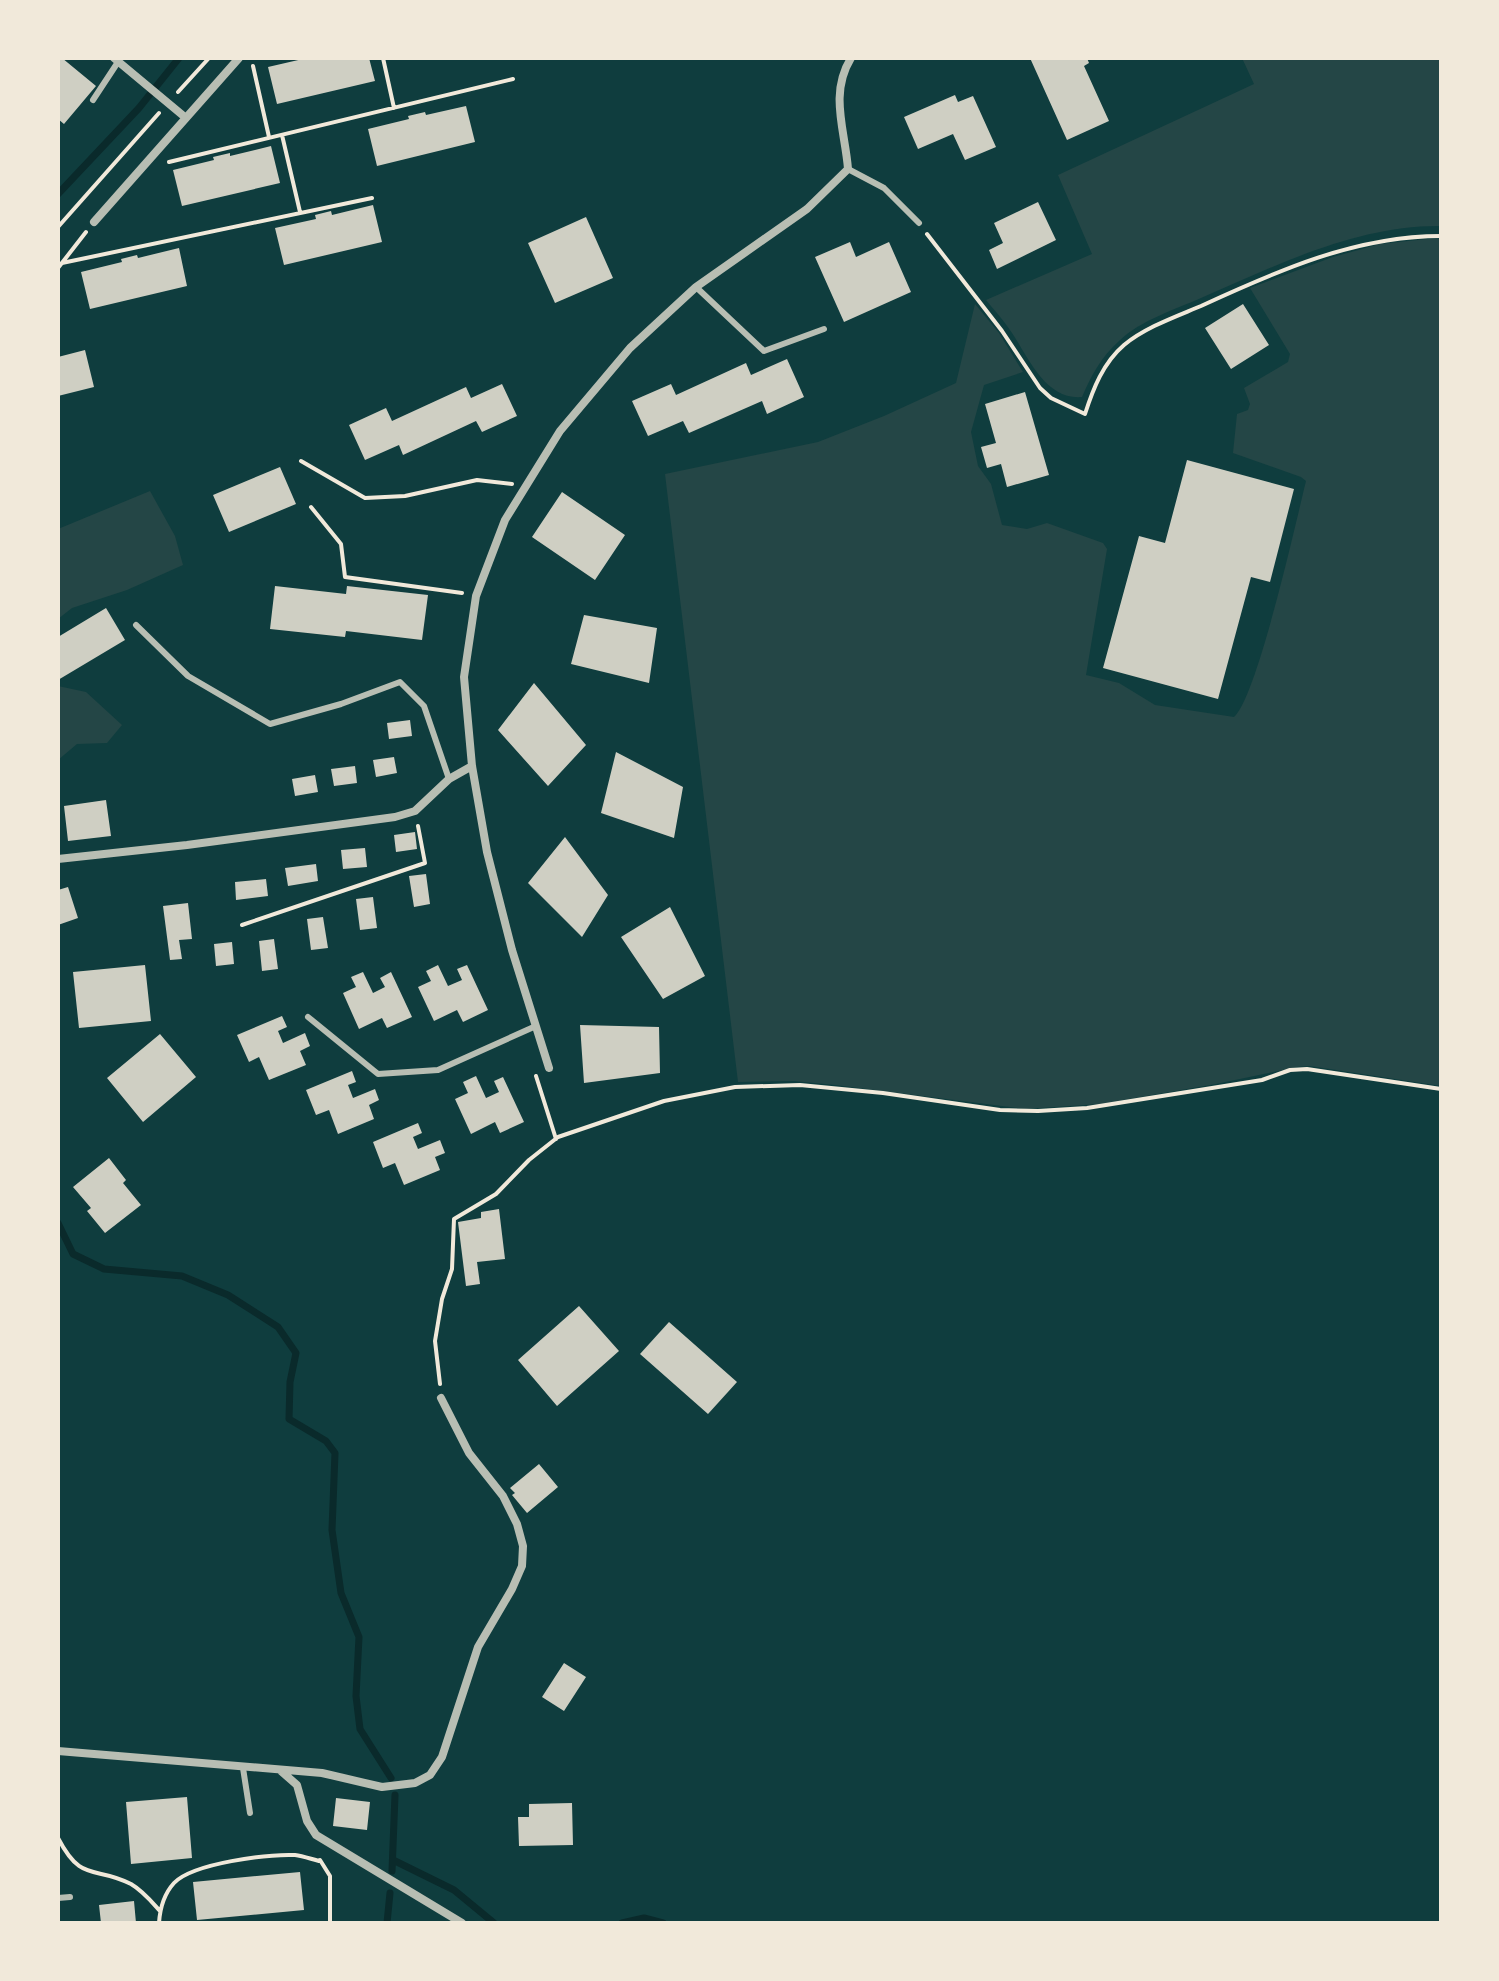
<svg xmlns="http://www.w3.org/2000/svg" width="1499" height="1981" font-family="'DM Sans',sans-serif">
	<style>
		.green { fill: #244646 }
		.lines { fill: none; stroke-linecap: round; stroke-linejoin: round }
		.stream { stroke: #0a2a2b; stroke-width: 7 }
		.building { fill: #cfcfc3 }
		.path { stroke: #f1e9da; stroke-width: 4 }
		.service { stroke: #b8beb3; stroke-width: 6 }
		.minor { stroke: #b8beb3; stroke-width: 8 }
	</style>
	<rect width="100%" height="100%" fill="#0f3d3e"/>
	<path class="green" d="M1242 58H1441V226C1357 225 1277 265 1201 298 1174 310 1141 320 1119 341 1101 357 1091 376 1082 397 1047 400 1030 361 1014 336 1006 323 995 311 986 300L1092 254 1058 175 1254 84Z
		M1427 239H1441V1086L1310 1066 1297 1067 1216 1084 1100 1104 1025 1109 835 1085 794 1081 738 1082 665 474 818 442 884 416 956 383 975 304 999 333 1023 372 984 385 971 432 978 466 991 484 1002 525 1027 529 1047 523 1103 543 1107 549 1086 675 1119 683 1155 705 1234 717C1257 697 1296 522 1306 481L1301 477 1233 453 1237 414 1248 410 1250 404 1244 388 1288 362 1290 354 1250 288 1333 257 1380 244Z
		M150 491 175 536 183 565 127 590 72 608 58 619V529Z
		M58 686 86 692 122 725 107 743 77 744 58 760Z"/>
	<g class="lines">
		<path class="stream" d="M58 194 139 108 179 58
			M58 1223 73 1254 104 1269 182 1276 228 1295 278 1327 296 1353 290 1382 289 1419 326 1441 335 1453 332 1530 341 1593 359 1637 356 1696 360 1729 391 1778
			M393 1860 454 1890 494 1923
			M392 1871 395 1795
			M387 1923 390 1893
			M622 1923 644 1918 663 1923"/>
	</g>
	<path class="building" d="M58 58H62L96 86 64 124 58 119Z
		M307 58H369L375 81 277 104 268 67Z
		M1030 58H1087L1089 63 1084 66 1109 121 1067 140Z
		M955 95 958 102 973 96 996 147 965 160 953 134 918 149 904 117Z
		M466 106 475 142 377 166 368 129 409 119 408 116 425 112 426 115Z
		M271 146 280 183 182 206 173 170 214 160 213 157 230 153V156Z
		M1038 202 1056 240 997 269 989 250 1003 243 994 223Z
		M373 205 382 242 284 265 275 228 316 219 315 215 331 211 332 215Z
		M586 217 613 278 555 303 528 243Z
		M850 242 856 257 889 242 911 292 844 322 815 257Z
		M179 248 187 286 90 309 81 272 122 262 121 259 137 255 138 258Z
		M1243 304 1269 345 1231 369 1205 328Z
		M85 350 94 387 58 396V357Z
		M787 359 804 397 767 414 762 401 689 433 683 421 648 436 632 401 671 384 676 395 746 363 751 375Z
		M502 384 517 416 482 432 476 421 403 455 399 445 365 460 349 425 386 408 392 421 466 387 471 398Z
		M1025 392 1049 475 1007 487 1001 464 987 468 981 447 996 443 985 404Z
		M1187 460 1294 489 1270 582 1251 577 1218 699 1103 668 1139 536 1165 543Z
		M280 467 296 504 229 532 213 495Z
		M562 492 625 535 595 580 532 537Z
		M275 586 346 594 347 586 428 595 422 640 346 631 345 637 270 629Z
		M106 608 125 640 58 680V637Z
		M584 615 657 628 649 683 571 664Z
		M534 683 586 745 548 786 498 730Z
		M410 720 412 736 389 739 387 723Z
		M616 752 683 787 674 838 601 813Z
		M394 757 397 773 376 777 373 760Z
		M355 766 357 783 334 786 331 769Z
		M315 775 318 792 295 796 292 779Z
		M106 800 111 836 68 841 64 806Z
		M415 832 417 849 396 852 394 835Z
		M565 837 608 895 582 937 528 883Z
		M365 848 367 867 343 869 341 850Z
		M316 864 318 881 288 886 285 868Z
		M426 874 430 904 414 907 409 876Z
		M266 879 268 896 236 900 235 882Z
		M68 887 78 918 58 925V890Z
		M373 897 377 928 360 930 356 899Z
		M188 903 192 939 179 940 182 959 170 960 163 906Z
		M670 907 705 976 663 999 621 937Z
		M323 917 328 948 311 950 307 919Z
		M274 939 278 969 262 971 259 941Z
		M232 942 234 964 216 966 214 944Z
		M145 965 151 1021 79 1028 73 972Z
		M438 965 448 986 462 980 457 969 467 965 488 1010 463 1022 457 1010 434 1021 418 987 431 981 426 971Z
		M363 972 373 993 385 987 380 978 391 972 412 1017 387 1028 382 1018 359 1029 343 993 356 987 351 977Z
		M282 1016 287 1027 278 1031 283 1043 305 1033 310 1046 300 1051 306 1065 269 1080 259 1057 249 1062 237 1035Z
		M580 1025 659 1027 660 1073 584 1083Z
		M160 1034 196 1077 143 1122 107 1078Z
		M352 1071 356 1082 348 1085 353 1098 375 1089 379 1100 369 1105 374 1119 338 1134 329 1110 316 1115 306 1090Z
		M476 1076 486 1098 499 1092 494 1081 503 1077 524 1122 500 1133 495 1122 471 1134 455 1099 468 1093 463 1082Z
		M418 1123 422 1133 413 1137 418 1149 440 1140 445 1153 435 1157 440 1170 404 1185 395 1163 383 1168 373 1142Z
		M109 1158 126 1180 123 1183 141 1205 105 1233 87 1211 91 1208 73 1187Z
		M499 1209 505 1259 477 1262 480 1284 466 1286 458 1222 481 1218V1212Z
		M579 1306 619 1351 557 1406 518 1360Z
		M669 1322 737 1382 708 1414 640 1354Z
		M539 1464 558 1487 527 1513 512 1495 515 1493 510 1488Z
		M564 1663 586 1677 564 1711 542 1697Z
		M187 1797 192 1858 131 1864 126 1802Z
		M336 1798 370 1802 367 1830 333 1826Z
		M572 1803 573 1845 519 1846 518 1817H529V1804Z
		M300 1872 304 1910 197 1920 193 1882Z
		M134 1901 136 1923H101L99 1905Z"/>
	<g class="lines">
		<path class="path" d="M383 58 394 108
			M253 66 269 137
			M178 92 209 58
			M282 135 300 212
			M169 162 513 79
			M58 227 159 113
			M927 234 1002 331 1040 388 1051 398 1085 414C1093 389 1103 363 1124 345 1146 327 1175 317 1201 306 1277 271 1355 236 1441 236
			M62 263 372 198
			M58 268 86 232
			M301 461 365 498 405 496 477 480 512 484
			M311 507 341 544 345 577 462 593
			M242 925 425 863 418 826
			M536 1076 556 1139
			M440 1384 435 1341 442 1299 452 1269 454 1219 496 1194 529 1160 558 1137 664 1101 735 1087 800 1085 883 1093 1000 1110 1038 1111 1087 1108 1262 1080 1290 1070 1307 1069 1441 1089
			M58 1838C82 1884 94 1865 131 1884 143 1891 151 1901 160 1911
			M320 1860 330 1876V1923
			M159 1923C160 1908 164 1894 174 1883 193 1863 268 1854 295 1855 303 1856 311 1859 319 1861"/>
		<path class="service" d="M93 100 118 62
			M848 169 884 188 919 223
			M696 287 764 351 824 329
			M136 625 188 676 270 724 341 704 400 682 424 706 449 779
			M308 1017 378 1074 438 1070 536 1026
			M243 1768 250 1813
			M58 1898 70 1897"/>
		<path class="minor" d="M114 58 186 118
			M94 222 239 58
			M58 859 187 845 395 817 415 811 449 779 472 766
			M549 1068 512 950 487 852 472 766 464 677 476 596 505 520 560 431 630 348 696 287 807 209 848 169C845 130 829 94 851 58
			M58 1751 322 1773 382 1787 415 1783 430 1775 442 1757 478 1647 512 1589 522 1566 523 1546 517 1524 503 1496 469 1453 441 1398
			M281 1771 297 1785 307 1821 316 1835 462 1923"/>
	</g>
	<rect width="1499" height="1981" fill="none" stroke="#f1e9da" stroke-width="120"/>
</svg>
